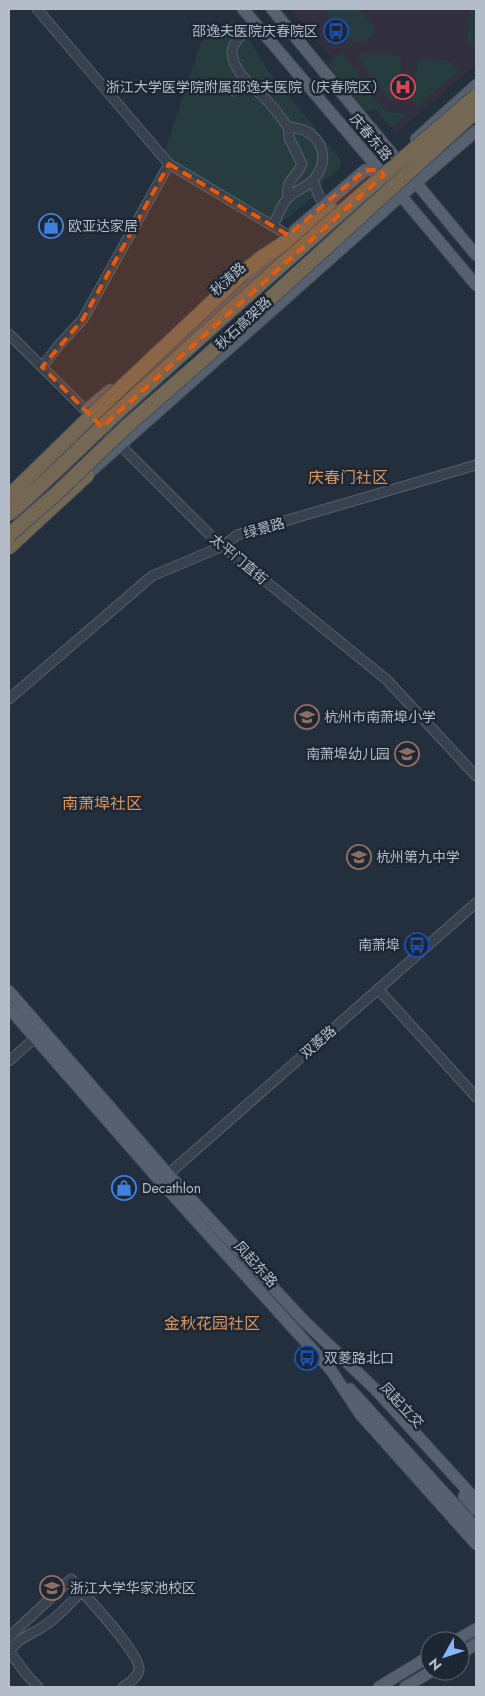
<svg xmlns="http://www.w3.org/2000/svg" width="485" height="1696" font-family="Jost,'Noto Sans SC',sans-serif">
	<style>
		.medical { fill: #32303f }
		.green { fill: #263c3f }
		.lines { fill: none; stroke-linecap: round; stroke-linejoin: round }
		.minor-casing { stroke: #565f6c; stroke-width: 11 }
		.major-casing { stroke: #414a57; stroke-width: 13 }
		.highway-casing { stroke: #434c59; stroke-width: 16 }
		.minor { stroke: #38414e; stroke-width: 9 }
		.major { stroke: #56606e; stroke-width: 11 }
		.highway { stroke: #746855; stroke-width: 14 }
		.highway-bridge-casing { stroke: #434c59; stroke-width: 16; stroke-linecap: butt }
		.highway-bridge { stroke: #746855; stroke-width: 14 }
		.marked { fill: #e8590c; fill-opacity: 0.2; stroke: #e8590c; stroke-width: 4; stroke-dasharray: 10 6; stroke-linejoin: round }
		.labels { text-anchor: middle; stroke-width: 5; stroke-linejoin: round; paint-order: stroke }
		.poi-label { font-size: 14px; fill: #b4bcc9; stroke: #1d2633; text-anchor: start }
		.street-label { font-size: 14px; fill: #b4bcc9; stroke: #1d2633 }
		.quarter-label { font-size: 16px; fill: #d59563; stroke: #1d2633 }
	</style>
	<rect width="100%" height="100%" fill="#242f3e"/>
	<path class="medical" d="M290 9H476V65L396 133Z"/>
	<path class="green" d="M323 9H359L373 25 374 32 368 41 356 42 346 38Z
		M470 9H476V43L473 46 467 40Z
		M233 20 252 44 266 68 342 161 339 169 322 183 315 196 271 231 163 156 201 42Z
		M342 52 385 111 408 114 396 125 385 121 376 110 365 111 328 65Z
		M361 53 397 55 402 59 398 100H389L358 58Z
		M418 59 451 61 459 71 418 106 412 99Z"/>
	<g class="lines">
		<defs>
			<path id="minor" d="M37 9 169 164 288 235
				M248 29C242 34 233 43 232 51 231 72 259 91 271 105 277 112 283 120 288 127 296 128 307 129 313 136 325 147 326 165 315 178 308 187 295 190 287 199 281 206 277 217 273 226
				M234 91 246 80
				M288 127 289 138 302 164C295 180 285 179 288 198
				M313 181 321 201
				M9 334 215 540 387 680 476 776
				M42 367 59 345 83 319 169 164
				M9 699 152 576 223 546 237 535 476 465
				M378 989 476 1097
				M9 1061 35 1038
				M165 1177 476 903
				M9 1637 71 1579C84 1595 141 1653 139 1670 137 1678 129 1683 123 1687
				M9 1651C19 1637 34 1634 47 1624 60 1615 71 1602 82 1591
				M9 1651 27 1675 38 1687"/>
			<path id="major" d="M243 9 382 173
				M272 9 476 255
				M416 139 476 85
				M397 191 476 285
				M294 231 365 170H380
				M86 410 110 390
				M102 415 257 273 295 242
				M80 481 393 203 476 131
				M9 505 69 447
				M9 991 168 1174 304 1321 376 1390 476 1500
				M9 1008 160 1181 331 1370 360 1414 476 1544
				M350 1389 476 1528
				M464 1496 476 1510
				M455 1641 476 1629
				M460 1654 476 1644
				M379 1687 430 1656
				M405 1687 432 1671"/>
			<path id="highway" d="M243 273 261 258 333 211
				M9 547 87 475"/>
		</defs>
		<use href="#minor" class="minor-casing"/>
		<use href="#major" class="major-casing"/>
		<use href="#highway" class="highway-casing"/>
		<use href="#minor" class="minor"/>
		<use href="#major" class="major"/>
		<use href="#highway" class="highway"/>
		<defs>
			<path id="highway-bridge" d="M9 496 88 419 243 273
				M9 514C47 481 82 445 119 411 237 304 355 198 476 96
				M9 535 58 492 128 425 206 357 476 111"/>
		</defs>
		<use href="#highway-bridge" class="highway-bridge-casing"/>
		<use href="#highway-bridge" class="highway-bridge"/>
	</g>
	<path class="marked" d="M169 164 288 235 365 170H380L384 175 102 427 42 367 83 319Z"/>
	<defs>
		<symbol id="bus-ring" viewBox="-11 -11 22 22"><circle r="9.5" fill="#1d2633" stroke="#1a4fb4" stroke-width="1.5"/><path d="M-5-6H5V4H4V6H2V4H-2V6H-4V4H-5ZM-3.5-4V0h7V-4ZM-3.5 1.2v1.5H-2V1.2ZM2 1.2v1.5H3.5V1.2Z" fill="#1a4fb4"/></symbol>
		<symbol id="hospital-ring" viewBox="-11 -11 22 22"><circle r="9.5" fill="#1d2633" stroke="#e0444e" stroke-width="1.5"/><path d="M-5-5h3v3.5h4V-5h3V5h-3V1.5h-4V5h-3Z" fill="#e0444e"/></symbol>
		<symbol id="shop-ring" viewBox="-11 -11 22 22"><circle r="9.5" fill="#1d2633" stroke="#3f7fe0" stroke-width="1.5"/><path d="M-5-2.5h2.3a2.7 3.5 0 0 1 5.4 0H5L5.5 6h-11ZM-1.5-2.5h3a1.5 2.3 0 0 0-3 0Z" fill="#3f7fe0"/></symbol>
		<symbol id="school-ring" viewBox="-11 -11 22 22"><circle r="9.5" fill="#1d2633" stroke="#8d6e63" stroke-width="1.5"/><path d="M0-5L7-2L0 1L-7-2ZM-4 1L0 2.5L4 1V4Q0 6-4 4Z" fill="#8d6e63"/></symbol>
		<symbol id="university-ring" viewBox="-11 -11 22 22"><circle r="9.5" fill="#1d2633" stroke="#8d6e63" stroke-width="1.5"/><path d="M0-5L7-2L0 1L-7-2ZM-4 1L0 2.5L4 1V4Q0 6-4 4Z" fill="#8d6e63"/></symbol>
	</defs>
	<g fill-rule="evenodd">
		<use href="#bus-ring" x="322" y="17" width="28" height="28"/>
		<use href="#hospital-ring" x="389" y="73" width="28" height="28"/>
		<use href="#shop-ring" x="37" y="212" width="28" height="28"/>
		<use href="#school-ring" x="293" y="703" width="28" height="28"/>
		<use href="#school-ring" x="393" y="740" width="28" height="28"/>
		<use href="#school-ring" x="345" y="843" width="28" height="28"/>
		<use href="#bus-ring" x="403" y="931" width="28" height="28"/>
		<use href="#shop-ring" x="110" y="1174" width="28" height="28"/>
		<use href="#bus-ring" x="293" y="1344" width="28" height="28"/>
		<use href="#university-ring" x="38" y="1574" width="28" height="28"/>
	</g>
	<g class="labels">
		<g class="poi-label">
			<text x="318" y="36" text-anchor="end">邵逸夫医院庆春院区</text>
			<text x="386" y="92" text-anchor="end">浙江大学医学院附属邵逸夫医院（庆春院区）</text>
			<text x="68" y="231">欧亚达家居</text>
			<text x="324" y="722">杭州市南萧埠小学</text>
			<text x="390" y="759" text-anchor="end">南萧埠幼儿园</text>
			<text x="376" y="862">杭州第九中学</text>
			<text x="400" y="950" text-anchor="end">南萧埠</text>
			<text x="142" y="1193">Decathlon</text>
			<text x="324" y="1363">双菱路北口</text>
			<text x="70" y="1593">浙江大学华家池校区</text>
		</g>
		<g class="street-label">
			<text transform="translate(371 137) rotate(50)" y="5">庆春东路</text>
			<text transform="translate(228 279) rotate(-42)" y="5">秋涛路</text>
			<text transform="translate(243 323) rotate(-43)" y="5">秋石高架路</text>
			<text transform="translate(264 528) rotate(-16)" y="5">绿景路</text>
			<text transform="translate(239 559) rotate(40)" y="5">太平门直街</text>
			<text transform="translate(318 1042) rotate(-41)" y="5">双菱路</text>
			<text transform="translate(256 1264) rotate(48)" y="5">凤起东路</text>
			<text transform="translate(402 1405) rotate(47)" y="5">凤起立交</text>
		</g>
		<g class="quarter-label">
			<text x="348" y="483">庆春门社区</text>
			<text x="102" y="809">南萧埠社区</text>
			<text x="212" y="1329">金秋花园社区</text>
		</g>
	</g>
	<rect width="485" height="1696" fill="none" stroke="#b4bcc9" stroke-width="20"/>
	<g transform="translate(445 1656) rotate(230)"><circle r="24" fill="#1d2633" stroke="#59626f"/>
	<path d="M0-4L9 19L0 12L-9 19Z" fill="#8ab4f8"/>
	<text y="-8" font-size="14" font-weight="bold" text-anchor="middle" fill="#b4bcc9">N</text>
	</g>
</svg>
